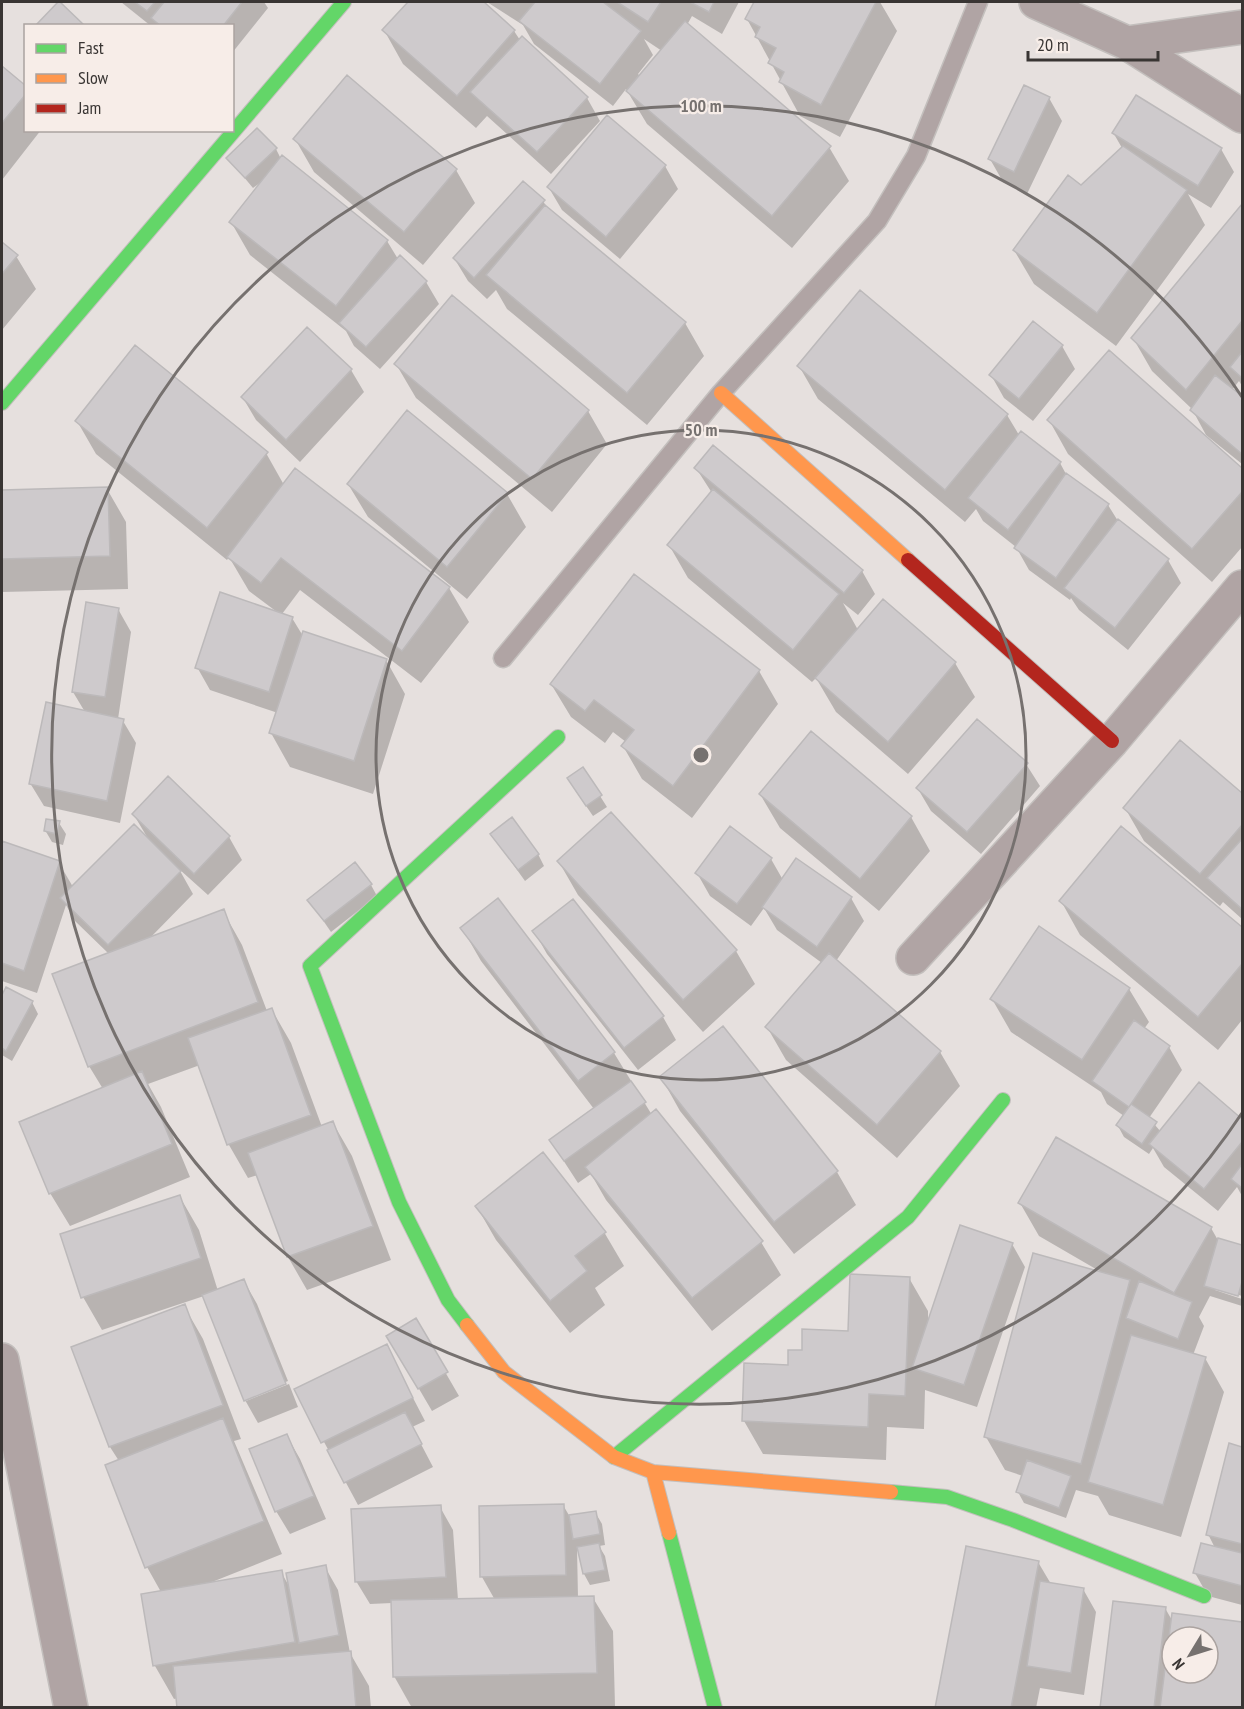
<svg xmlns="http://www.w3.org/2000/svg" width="1244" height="1709" font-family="'PT Sans Narrow',sans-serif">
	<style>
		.shadow { fill: #0003; fill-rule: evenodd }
		.building { fill: #cecacc; stroke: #bcb9ba; stroke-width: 1.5; fill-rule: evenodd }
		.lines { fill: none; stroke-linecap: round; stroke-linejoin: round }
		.lane-casing { stroke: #c3bfbd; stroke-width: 21 }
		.street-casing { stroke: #c3bfbd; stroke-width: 36 }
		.fast-casing { stroke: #c3bfbd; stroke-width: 16 }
		.slow-casing { stroke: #c3bfbd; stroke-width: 16 }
		.jam-casing { stroke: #c3bfbd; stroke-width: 16 }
		.lane { stroke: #b0a4a4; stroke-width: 18 }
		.street { stroke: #b0a4a4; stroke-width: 33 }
		.fast { stroke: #63d668; stroke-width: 14 }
		.slow { stroke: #ff974d; stroke-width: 14 }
		.jam { stroke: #b3261e; stroke-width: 14 }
		.ring { fill: none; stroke: #76716f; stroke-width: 3 }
		.centre { fill: #76716f; stroke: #f7ede8; stroke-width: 3 }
		.ring-label { font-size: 18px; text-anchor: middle; font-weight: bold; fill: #76716f; stroke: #f7ede8; stroke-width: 4.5; stroke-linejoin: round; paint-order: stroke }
	</style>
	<rect width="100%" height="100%" fill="#e6e0de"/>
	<path class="shadow" d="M121 2H264L268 8 232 53V26H151Z
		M410 2H481L514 31 520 40 587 98 600 121 551 174 487 116 476 128 403 64 384 30Z
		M487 2H739L722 34 692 16 687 25 829 147 849 181 792 248 647 124 626 89 613 106 534 44 523 25ZM644 39 662 51 640 76 638 74 653 55Z
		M756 2H880L897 31 840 137 800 116 747 19Z
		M2 68 26 88V130H41L2 180Z
		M1049 98 1062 121 1027 194 1003 182 990 159Z
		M1114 134 1221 149 1234 172 1211 208 1188 194 1205 225 1116 346 1034 284 1014 250 1122 148Z
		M295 139 456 170 475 203 423 265 314 172Z
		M276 149 281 159 387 241 398 259 426 282 439 304 380 369 354 346 346 331 250 255 231 222 264 180 253 188 228 158Z
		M665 166 678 189 620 259 562 210 549 188Z
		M543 201 548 209 685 323 704 356 647 425 507 309 496 290 487 299 468 281 454 258Z
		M1242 207V386L1239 381 1232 390 1242 398V464L1206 435 1192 409 1152 371 1133 338Z
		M2 244 16 256 36 289 2 330Z
		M860 292 1007 415 1019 435 1060 463 1066 474 1108 505 1118 521 1168 560 1181 583 1128 650 1079 610 1071 598 1070 600 1029 570 1016 547 983 521 976 509 965 522 818 399 799 366Z
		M1033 323 1062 346 1075 369 1033 421 1004 398 991 375Z
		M1110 352 1242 470V547L1212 582 1068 454 1049 420Z
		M396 364 588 411 607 444 552 512 416 398Z
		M351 370 364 392 300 462 256 420 243 398Z
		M77 421 266 453 284 485 296 470 449 588 469 622 421 683 300 590 282 614 292 618 303 636 386 660 405 694 373 794 290 767 271 733 278 713 210 690 197 667 277 612 249 591 229 557 227 560 96 454Z
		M696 468 862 571 875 594 858 615 843 603 858 630 884 601 955 663 975 697 908 774 836 712 816 678 812 682 688 578 669 545 712 493Z
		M348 484 507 494 526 527 467 599 368 517Z
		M107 489 126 522 128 589 2 592V491Z
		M118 609 131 632 118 719 123 721 136 743 120 823 44 806 30 783 85 712 73 692Z
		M759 671 778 704 692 818 642 779 623 746 626 742 613 732 605 743 571 717 551 684Z
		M1180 742 1242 795V919L1223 902 1220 906 1144 841 1125 808Z
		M1026 764 1040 786 981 854 931 811 918 789Z
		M575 790 600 796 607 807 593 816Z
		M760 794 911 817 930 851 879 911 780 828Z
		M611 814 736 951 755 984 703 1032 578 895 559 862Z
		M134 815 229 837 242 860 208 895 179 869 193 894 149 939 223 911 242 945 267 1011 272 1010 291 1043 322 1127 333 1123 352 1156 391 1260 307 1290 288 1257 258 1175 248 1178 229 1145 200 1065 148 1084 161 1107 190 1177 70 1226 50 1193 103 1089 89 1066 109 954 75 921 66 905 37 993 2 981V843L59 863 73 887 147 837Z
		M59 823 66 834 63 845 52 842 45 830Z
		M1121 828 1242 929V1020L1218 1050 1080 935 1061 901Z
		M492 835 538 854 544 866 525 881Z
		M771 859 783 880 851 898 864 921 836 961 940 1052 960 1086 897 1158 786 1060 767 1027 822 963 777 930 764 908 751 926 710 896 697 873Z
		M371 885 377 896 331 932 309 900Z
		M573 901 663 1017 676 1040 638 1070 547 954 534 931Z
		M462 928 614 1053 652 1115 761 1242 781 1275 712 1331 606 1200 591 1174 578 1183 565 1163 551 1140 594 1109 481 961Z
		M7 989 32 1002 38 1014 12 1061 2 1055V998Z
		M1129 989 1149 1022 1144 1029 1169 1047 1182 1070 1149 1118 1161 1132 1199 1085 1242 1121V1196L1237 1187 1218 1211 1164 1167 1153 1148 1149 1154 1124 1137 1118 1126 1124 1116 1107 1104 1101 1092 1011 1032 992 999Z
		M723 1028 837 1172 856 1205 794 1254 680 1111 661 1077Z
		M180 1197 199 1230 218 1291 244 1281 257 1304 288 1381 246 1398V1401L289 1384 298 1407 258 1423 245 1400 204 1296 102 1330 83 1297Z
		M1020 1203 1211 1228 1219 1242V1240L1242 1247V1296L1215 1287V1290L1242 1299V1306L1210 1296 1199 1317 1204 1326 1193 1355 1205 1358 1224 1392 1181 1537 1109 1515 1098 1496 1076 1490 1066 1518 1024 1503 1018 1492 1023 1476 1005 1470 986 1437 1101 1272 1039 1236Z
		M477 1207 604 1232 624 1266 595 1288 605 1305 570 1333 496 1240Z
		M1012 1244 1025 1267 977 1407 925 1390 924 1429 887 1427 886 1460 763 1454 744 1421 803 1351 850 1333 909 1278 928 1311V1324Z
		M184 1306 203 1339 241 1439 234 1441 282 1554 212 1582 281 1572 289 1586 325 1567 338 1590 350 1653 369 1686 371 1708H179L178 1698 174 1699 155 1666 161 1592 147 1567 119 1461 110 1447 73 1348Z
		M415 1320 459 1396 432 1411 388 1336Z
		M386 1346 425 1421 412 1427 433 1467 358 1505 296 1390Z
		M287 1436 300 1459 326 1519 290 1534 276 1511Z
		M1231 1445 1242 1448V1605L1208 1596 1195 1573 1215 1548 1208 1534Z
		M563 1505 570 1517 595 1512 602 1524 605 1545 599 1546 605 1556 610 1581 590 1585 584 1574 577 1548 578 1598H593L613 1631 615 1706 412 1708 394 1676 392 1603 370 1604 356 1581 440 1507 453 1530 458 1600H495L482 1577 480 1507Z
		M1038 1562 1051 1584 1083 1589 1096 1612 1084 1695 1040 1688 1036 1708H936Z
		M1165 1608 1173 1622 1174 1614 1242 1624V1708H1102ZM1172 1637H1208V1673H1172Z"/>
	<path class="building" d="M58 2H60L85 26H35Z
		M135 2H155L147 11Z
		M164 2H242L223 26H161L151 18Z
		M408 2H484L515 30 457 96 382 30Z
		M535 2H603L641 31 600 84 519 21Z
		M617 2H661L648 22Z
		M690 2H714L709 12Z
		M754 2H876L821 105 779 82 784 72 768 63 776 48 755 37 760 27 745 19Z
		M685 21 831 146 772 216 626 91Z
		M522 36 588 97 537 152 470 92Z
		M2 66 26 86V94L2 123Z
		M347 75 457 169 404 232 293 139Z
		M1024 85 1050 97 1014 172 988 159Z
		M1136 95 1222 148 1198 186 1112 133Z
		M607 115 666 165 606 237 547 187Z
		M257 128 277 148 245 178 226 158Z
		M1123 146 1187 190 1097 313 1013 250 1068 175 1081 185Z
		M282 155 388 240 336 306 229 222Z
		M523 181 545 200 474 278 453 258Z
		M1242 204V321L1186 390 1131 338Z
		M545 205 686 322 627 393 486 275Z
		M2 242 18 255 2 274Z
		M400 255 427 281 366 347 339 323Z
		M860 290 1008 414 945 490 797 366Z
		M452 295 589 410 532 479 394 364Z
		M1033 321 1063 345 1019 399 989 375Z
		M307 327 352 369 286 440 241 397Z
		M135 345 268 452 207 528 75 421Z
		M1109 350 1242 468V492L1192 549 1047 420Z
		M1242 352V378L1230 367Z
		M1215 375 1242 396V454L1190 410Z
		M407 410 508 493 447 567 347 484Z
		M1021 431 1061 462 1008 530 968 498Z
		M713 445 863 570 844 593 694 468Z
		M295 468 450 587 402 651 281 558 261 583 227 557Z
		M1066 473 1109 504 1056 578 1014 548Z
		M108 487 110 556 2 559V490Z
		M713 489 839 594 793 650 667 545Z
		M1118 519 1169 559 1115 628 1064 588Z
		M634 574 760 670 673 786 621 746 634 730 594 700 585 711 550 684Z
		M220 592 293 617 269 692 195 668Z
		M883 599 956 662 888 742 815 678Z
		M86 602 119 608 105 697 72 692Z
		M303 631 387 659 354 761 269 733Z
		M46 702 124 719 107 801 29 784Z
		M977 719 1028 763 967 832 916 788Z
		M811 731 912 816 860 879 759 794Z
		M1180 740 1242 793V825L1200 874 1123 808Z
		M583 767 602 795 586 806 567 778Z
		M168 776 230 836 194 874 132 814Z
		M611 812 737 950 683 1000 557 861Z
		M512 817 539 854 518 870 490 834Z
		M46 819 60 821 57 834 44 831Z
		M134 824 181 871 108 945 60 898Z
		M730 826 772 858 737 904 695 873Z
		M1121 826 1242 927V964L1198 1017 1059 901Z
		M1242 839V909L1207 878Z
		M2 841 60 861 24 971 2 963Z
		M796 858 852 897 817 947 762 907Z
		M355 862 372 884 324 921 307 900Z
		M498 898 615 1052 578 1081 460 928Z
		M573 899 664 1016 624 1048 532 931Z
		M224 909 258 1002 88 1067 52 974Z
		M1039 926 1130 988 1082 1060 990 999Z
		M829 953 941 1051 877 1125 765 1027Z
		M6 987 33 1001 6 1051 2 1048V995Z
		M272 1008 311 1115 227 1145 188 1038Z
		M1134 1020 1170 1046 1129 1107 1092 1081Z
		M723 1026 838 1171 774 1222 659 1077Z
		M142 1071 172 1144 49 1194 19 1122Z
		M631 1081 646 1102 564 1161 549 1140Z
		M1199 1082 1242 1119V1142L1204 1189 1149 1144Z
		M1131 1104 1157 1122 1142 1144 1116 1125Z
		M656 1109 763 1241 692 1298 585 1167Z
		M333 1121 373 1226 287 1257 248 1153Z
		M1056 1137 1212 1227 1174 1293 1018 1203Z
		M543 1152 606 1232 575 1256 587 1271 550 1301 475 1206Z
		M1242 1164V1188L1231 1179Z
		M180 1195 201 1258 81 1298 60 1234Z
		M960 1225 1013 1243 964 1385 912 1368Z
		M1218 1238 1242 1245V1282L1238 1296 1204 1286Z
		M1033 1253 1130 1280 1081 1464 984 1437Z
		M850 1274 910 1277 905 1396 869 1394 868 1427 742 1421 744 1363 788 1365V1350H802V1329L848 1331Z
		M244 1279 286 1384 244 1401 202 1295Z
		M1139 1281 1192 1302 1178 1339 1126 1318Z
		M185 1304 223 1405 109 1447 71 1347Z
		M416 1318 448 1372 418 1389 386 1336Z
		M1131 1335 1206 1357 1163 1505 1088 1482Z
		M387 1344 413 1398 321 1443 294 1389Z
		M405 1412 422 1444 344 1483 327 1450Z
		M223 1418 264 1521 145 1568 105 1465Z
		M287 1434 314 1496 275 1512 249 1449Z
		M1229 1443 1242 1447V1544L1206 1535Z
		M1027 1460 1071 1476 1059 1508 1016 1492Z
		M564 1504 566 1575 480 1577 479 1506Z
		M441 1505 446 1577 355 1582 351 1509Z
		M596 1511 600 1534 573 1539 569 1515Z
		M599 1543 605 1570 583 1574 577 1547Z
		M1201 1543 1242 1553V1586L1193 1573Z
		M966 1546 1039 1561 1011 1708H935Z
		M326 1565 339 1635 299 1643 286 1573Z
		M282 1570 295 1642 153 1666 141 1594Z
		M1040 1581 1084 1588 1071 1673 1027 1666Z
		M594 1596 597 1673 393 1677 391 1600Z
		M1113 1601 1166 1607 1154 1708H1100Z
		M1172 1613 1242 1622V1708H1160ZM1172 1637H1208V1673H1172Z
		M351 1651 356 1708H177L173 1666Z"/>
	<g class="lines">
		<defs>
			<path id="lane" d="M503 658 721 393 877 221 916 156 978 2"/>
			<path id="street" d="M1036 2 1127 43 1242 116
				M1127 43 1242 27
				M913 958 1112 741 1242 587
				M2 1360 71 1708"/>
			<path id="fast" d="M2 403 344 2
				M467 1325 448 1300 399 1202 310 966 558 737
				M614 1457 908 1217 1003 1100
				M891 1492 947 1497 1013 1520 1204 1596
				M669 1533 715 1708"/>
			<path id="slow" d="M721 393 908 560
				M467 1325 504 1372 614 1457 653 1472 669 1533
				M653 1472 891 1492"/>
			<path id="jam" d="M908 560 1112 741"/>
		</defs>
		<use href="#lane" class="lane-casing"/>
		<use href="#street" class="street-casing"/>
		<use href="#fast" class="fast-casing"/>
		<use href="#slow" class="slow-casing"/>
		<use href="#jam" class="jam-casing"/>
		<use href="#lane" class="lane"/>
		<use href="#street" class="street"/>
		<use href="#fast" class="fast"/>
		<use href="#slow" class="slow"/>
		<use href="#jam" class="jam"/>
	</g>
	<g class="ring">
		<circle cx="701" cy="755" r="325"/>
		<path d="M1242 1113A649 649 0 1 1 1242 397"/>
	</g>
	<circle cx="701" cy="755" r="9" class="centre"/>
	<g class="ring-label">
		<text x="701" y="112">100 m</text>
		<text x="701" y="436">50 m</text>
	</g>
	<rect width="1244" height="1709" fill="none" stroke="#393533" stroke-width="6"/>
	<rect x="24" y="24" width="210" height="108" fill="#f7ede8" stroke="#aba3a0" stroke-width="1.5"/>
	<rect x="36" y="44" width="30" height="9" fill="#63d668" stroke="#aba3a0" stroke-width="1.5"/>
	<text x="78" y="54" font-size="18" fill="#393533">Fast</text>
	<rect x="36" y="74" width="30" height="9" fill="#ff974d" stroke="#aba3a0" stroke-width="1.5"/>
	<text x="78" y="84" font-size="18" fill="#393533">Slow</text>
	<rect x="36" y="104" width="30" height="9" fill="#b3261e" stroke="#aba3a0" stroke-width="1.5"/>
	<text x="78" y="114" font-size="18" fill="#393533">Jam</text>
	<g transform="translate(1190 1655) rotate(232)"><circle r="28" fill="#f7ede8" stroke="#aba3a0" stroke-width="1.5"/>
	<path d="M0-4.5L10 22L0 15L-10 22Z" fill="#76716f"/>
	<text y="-9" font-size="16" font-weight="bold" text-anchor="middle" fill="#393533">N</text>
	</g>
	<path d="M1028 51v9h130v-9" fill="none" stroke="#393533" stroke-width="3"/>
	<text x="1037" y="51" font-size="18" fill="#393533" stroke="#f7ede8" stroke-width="4.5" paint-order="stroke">20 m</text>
</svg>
